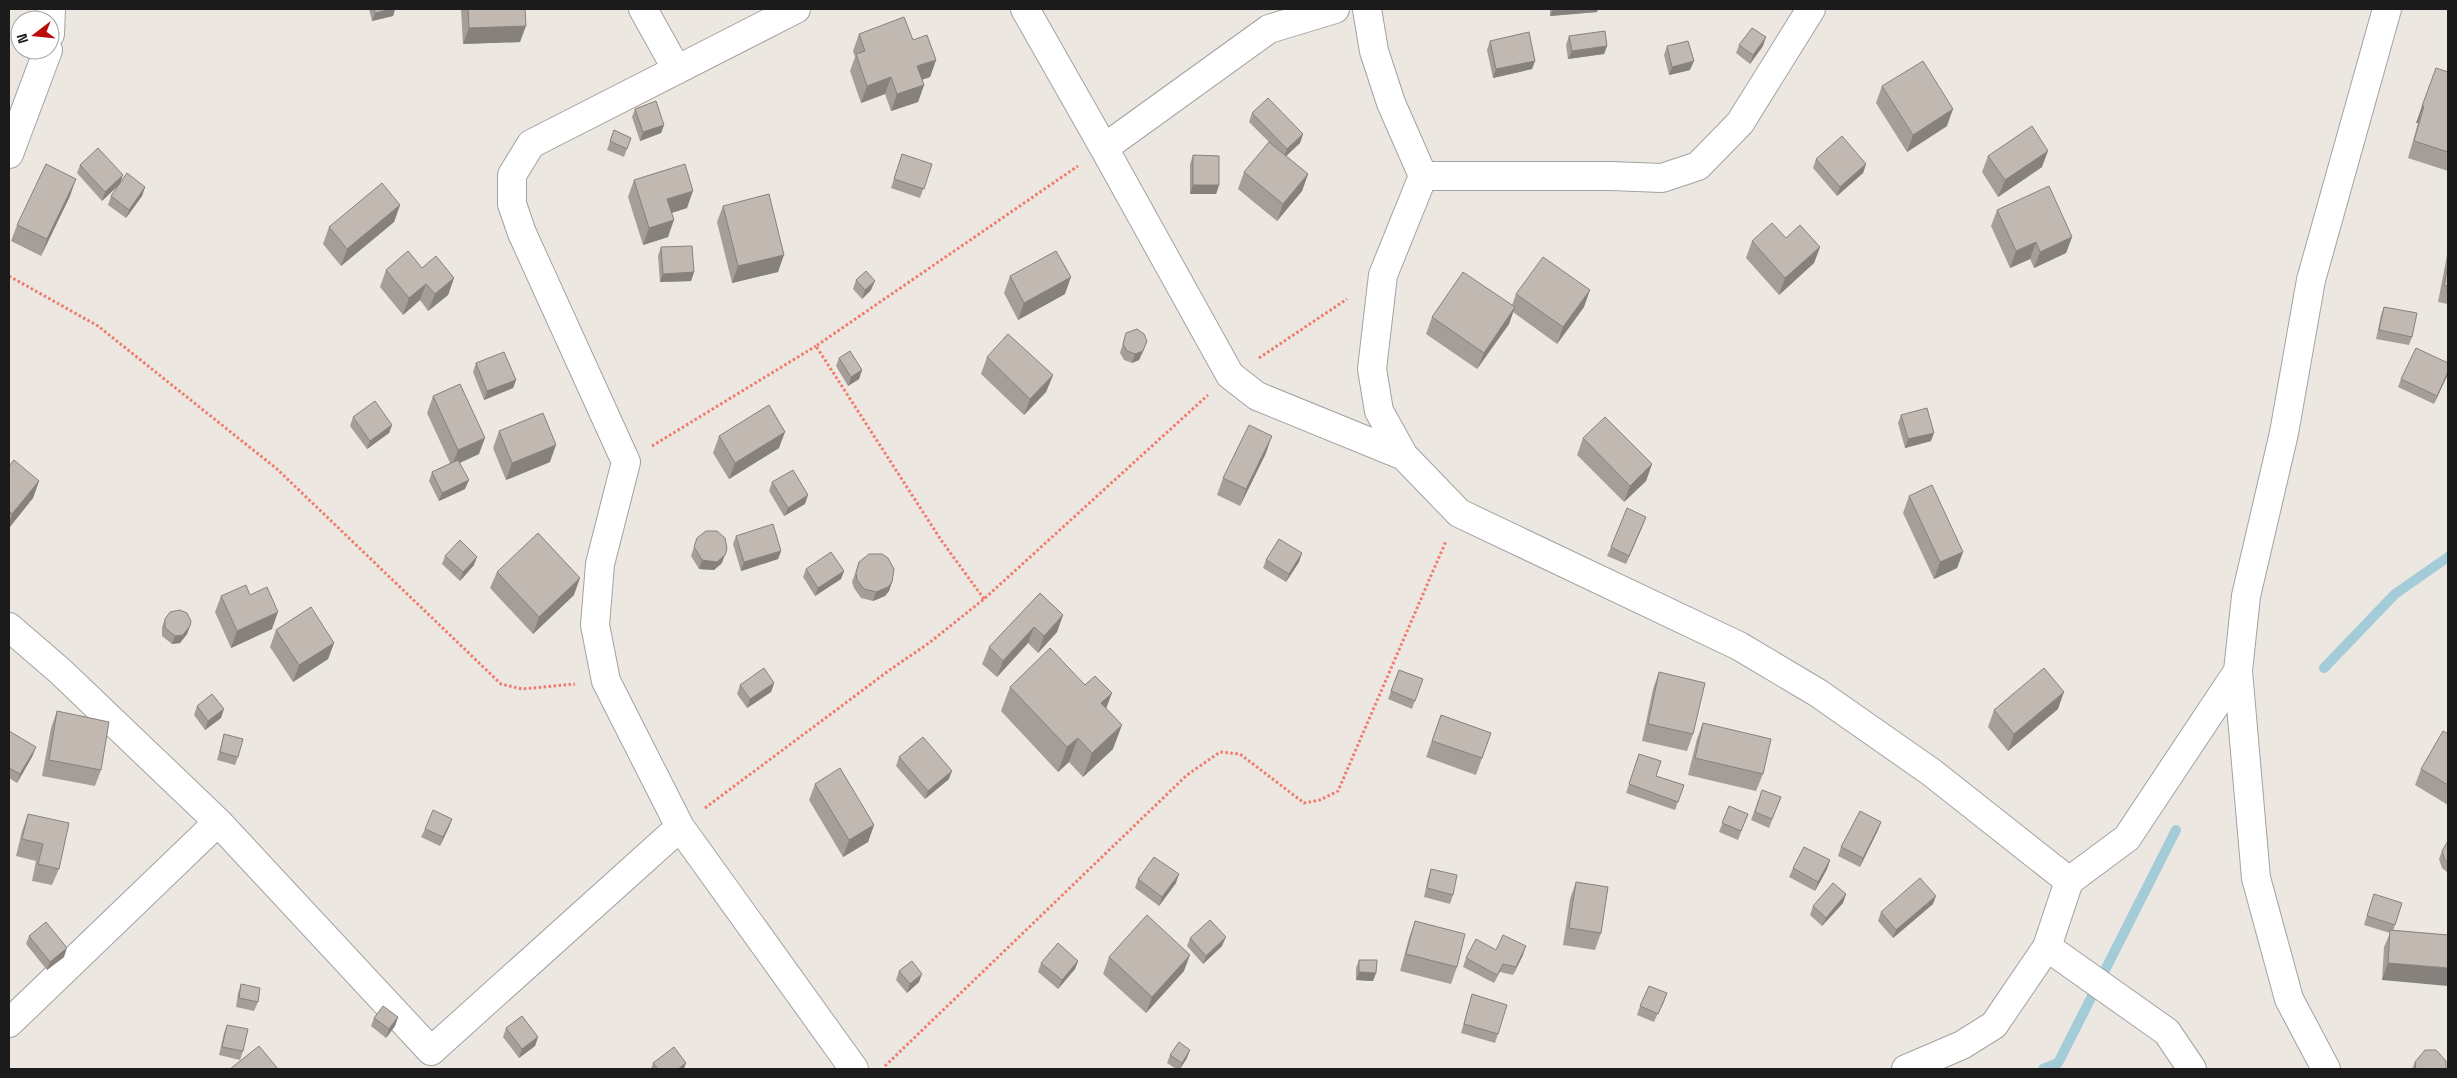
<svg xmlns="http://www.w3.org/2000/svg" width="2457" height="1078" font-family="'Space Grotesk',sans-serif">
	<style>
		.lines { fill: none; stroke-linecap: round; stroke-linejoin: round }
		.stream { stroke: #a3ccd8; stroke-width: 10 }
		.minor-casing { stroke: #a2a2a2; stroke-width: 30 }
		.path { stroke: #f27a6c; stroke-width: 3; stroke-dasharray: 2.5 2.5; stroke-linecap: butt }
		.minor { stroke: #fff; stroke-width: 28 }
		.wall { fill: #a59e98 }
		.shaded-wall { fill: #86817c }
		.building { fill: #c0b8b1; stroke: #86817c }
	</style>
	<rect width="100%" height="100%" fill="#ece8e1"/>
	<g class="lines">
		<path class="stream" d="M2324 668 2395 594 2448 557
			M2043 1069 2058 1063 2176 830"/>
		<defs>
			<path id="minor" d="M643 9 677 70
				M1025 9 1104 148 1269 29 1335 9
				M1367 9 1374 51 1391 103 1423 176 1383 275 1372 369 1379 411 1404 456 1459 513 1739 646 1818 693 1931 772 2069 881
				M50 34 51 9
				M1104 148 1230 375 1257 396 1404 456
				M9 154 48 50
				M1423 176H1611L1662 178 1698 166 1740 123 1811 9
				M9 627 60 671 218 822 431 1051 680 827 854 1069
				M680 827 606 681 595 625 600 564 626 462 522 233 512 204V175L531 144 796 9
				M2047 947 2167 1032 2192 1069
				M9 1023 218 822
				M1906 1069 1962 1045 1994 1025 2047 947 2069 881 2127 838 2238 671
				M2326 1069 2289 999 2256 878 2238 671 2246 596 2284 433 2311 280 2387 9"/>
		</defs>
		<use href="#minor" class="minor-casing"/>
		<path class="path" d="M9 276 98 326 277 469 501 684 522 689 575 684
			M1259 358 1347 299
			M652 446 816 346
			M984 599 941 540 816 346 1078 166
			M705 808 891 669 929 643 984 599 1208 395
			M885 1066 1187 775 1220 752 1240 754 1304 803 1320 800 1338 791 1446 541"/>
		<use href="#minor" class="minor"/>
	</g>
	<path class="wall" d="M369 9H395L393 16 372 21Z
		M461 9H525L520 42 463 44Z
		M1550 9H1598L1597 12 1550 16Z
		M859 34 913 40 936 60 930 77 922 80 924 85 918 102 891 111 885 94 861 103 850 71 855 57 853 51Z
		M1569 36 1607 46 1604 54 1568 59 1566 45Z
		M1490 41 1535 61 1532 69 1493 78 1487 50Z
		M1739 45 1763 46 1750 64 1736 53Z
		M1667 46 1690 70 1669 75 1664 55Z
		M2448 72V171L2408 158 2418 123H2416Z
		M1882 86 1947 126 1907 152 1876 103Z
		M635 109 664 125 661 133 640 141 632 117Z
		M1252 113 1303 134 1300 143 1286 156 1308 174 1302 191 1277 221 1238 189 1244 172 1269 142 1249 122Z
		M614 130 631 138 624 157 607 150Z
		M1193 155 1219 185 1216 194H1190V164Z
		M1988 156 2042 167 1998 197 1982 172Z
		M1816 159 1866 164 1863 173 1837 196 1813 168Z
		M899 163 932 164 920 198 891 188Z
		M80 165 120 183 145 187 142 196 126 218 108 205 111 196 119 184 102 201 77 173Z
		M634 180 687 208 672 213 668 237 643 245 628 197Z
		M70 196 41 256 11 241 17 225Z
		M400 205 394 222 341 266 323 244 329 227Z
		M723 206 778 272 732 283 717 222Z
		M1997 210 2072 237 2066 253 2034 268 2030 259 2010 268 1991 226Z
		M1786 238 1820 247 1814 263 1779 295 1746 258 1752 241Z
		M661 247 694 272 691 281 660 282 658 256Z
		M2448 250V304L2438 302Z
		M422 268 454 278 448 295 428 311 420 300 403 315 380 287 386 270Z
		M1010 276 1065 294 1018 320 1004 293Z
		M856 280 871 290 862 299 853 289Z
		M1516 294 1584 307 1557 344 1513 312 1509 324 1477 369 1426 334 1432 317 1512 305Z
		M2384 307 2412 337 2409 345 2376 339 2381 315Z
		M1126 333 1144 350 1139 360 1132 363 1124 360 1120 353Z
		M987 357 1053 375 1046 392 1024 415 981 374Z
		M839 358 862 370 859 379 848 386 836 366Z
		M476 363 516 380 513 388 484 400 473 372Z
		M2448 363V374L2434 404 2398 387 2401 379Z
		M433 396 479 454 460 463 465 489 439 501 429 481 432 472 450 463 427 413Z
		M1901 415 1931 441 1905 448 1898 423Z
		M353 417 392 425 389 433 367 449 350 426Z
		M499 431 550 462 506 480 493 448Z
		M719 436 779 448 729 479 713 453Z
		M1583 438 1652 464 1646 481 1624 502 1577 455Z
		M1266 453 1240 506 1217 495 1223 478Z
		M9 466 39 481 33 498 9 528Z
		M772 482 805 504 784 516 769 491Z
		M1909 496 1963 552 1957 568 1934 579 1903 513Z
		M1643 525 1626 564 1607 556 1611 547Z
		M736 536 781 551 778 559 741 571 733 544Z
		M697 538 722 563 714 570 699 569 691 556Z
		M1302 553 1299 562 1286 582 1263 568 1266 560Z
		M445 556 474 565 460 581 442 564Z
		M859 562 892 582 889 591 885 596 873 601 861 598 854 588 852 582Z
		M806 569 844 571 841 579 815 596 803 577Z
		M497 572 574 595 533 634 490 588Z
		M1040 593 1063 615 1057 632 1038 653 1028 643 997 677 982 664 989 647Z
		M250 595 272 629 231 648 215 612 221 596Z
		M165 619 190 626 187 634 180 643 172 644 162 636V627Z
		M276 630 334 643 328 659 293 682 270 647Z
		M1399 670 1423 679 1412 709 1388 699Z
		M1659 672 1693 734 1687 751 1642 741 1653 689Z
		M774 683 771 692 747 708 737 694 740 685Z
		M1010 687 1106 708 1113 749 1083 777 1069 762 1058 772 1001 711Z
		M197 706 221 718 205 730 194 715Z
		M2058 709 2008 751 1988 727 1994 710Z
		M57 711 101 770 95 786 42 776 51 728Z
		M1441 715 1491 733 1476 775 1426 757Z
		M1703 723 1763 774 1756 791 1688 775 1697 739Z
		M9 731 33 755 17 783 9 778Z
		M224 734 238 757 235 765 217 760Z
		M2448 734V805L2415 785 2421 769Z
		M1639 754 1656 776 1684 785 1675 810 1626 793Z
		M899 757 949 779 925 799 896 766Z
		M815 784 874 825 868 842 843 857 809 800Z
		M1762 790 1781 797 1769 828 1751 820Z
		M1729 806 1748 814 1738 840 1719 832Z
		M28 814 59 869 52 885 32 881 36 861 16 856 22 831Z
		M452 819 449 827 440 846 421 837 425 829Z
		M1881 822 1878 830 1860 867 1838 856 1841 847Z
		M2448 841V873L2442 868 2439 859 2442 851Z
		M1830 860 1827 869 1815 891 1789 877 1793 868Z
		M1431 869 1453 895 1450 904 1424 897 1428 878Z
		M1138 879 1176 883 1159 906 1135 888Z
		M1576 882 1601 933 1595 950 1563 945 1570 899Z
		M1846 894 1843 903 1822 926 1810 915 1813 906Z
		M2371 903H2402L2393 931 2448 935 2382 980 2384 947 2390 933 2364 925Z
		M1933 904 1893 938 1878 921 1881 912Z
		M1415 921 1457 967 1451 984 1400 971 1409 938Z
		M29 936 64 957 47 970 26 944Z
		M1190 938 1222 946 1203 964 1187 946Z
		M1496 950 1523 955 1513 975 1500 972 1494 983 1463 967 1466 958Z
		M1109 957 1184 971 1146 1013 1103 974Z
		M1359 960 1376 973 1373 981 1356 980V968Z
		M1078 961 1075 969 1058 989 1038 972 1041 963Z
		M899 971 919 982 907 993 896 980Z
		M241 984 258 1002 254 1011 236 1007 238 993Z
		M1667 993 1654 1022 1637 1015 1640 1006Z
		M1472 994 1498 1034 1495 1043 1461 1033Z
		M398 1017 395 1026 386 1038 371 1026 374 1018Z
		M227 1025 243 1051 240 1060 219 1055 224 1033Z
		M506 1028 538 1037 535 1046 519 1058 503 1037Z
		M1170 1055 1187 1058 1180 1069H1176L1167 1063Z
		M2415 1062 2446 1069H2412Z
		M653 1063 684 1069H651Z"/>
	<path class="shaded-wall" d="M391 9H395L393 16 372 21 375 13Z
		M1553 9H1598L1597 12 1550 16Z
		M526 26 520 42 463 44 469 28Z
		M1766 37 1763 46 1750 64 1753 55Z
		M1607 46 1604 54 1568 59 1572 51Z
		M936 60 930 77 911 83 917 66Z
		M1535 61 1532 69 1493 78 1496 69Z
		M1694 61 1690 70 1669 75 1672 67Z
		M891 77 885 94 861 103 867 86Z
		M924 85 918 102 891 111 897 94Z
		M2422 106H2424L2418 123H2416Z
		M1953 109 1947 126 1907 152 1913 135Z
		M664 125 661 133 640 141 643 132Z
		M1303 134 1300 143 1284 158 1287 149Z
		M2048 151 2042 167 1998 197 2005 180Z
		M1866 164 1863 173 1837 196 1840 187Z
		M1308 174 1302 191 1277 221 1283 204Z
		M123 175 120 184 102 201 105 192Z
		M76 179 70 196 41 256 47 239Z
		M1193 185H1219L1216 194H1190Z
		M145 187 142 196 126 218 129 210Z
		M693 191 687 208 661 216 667 199Z
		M400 205 394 222 341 266 347 249Z
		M674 220 668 237 643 245 649 228Z
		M2072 237 2066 253 2034 268 2040 252Z
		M2036 242 2030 259 2010 268 2016 251Z
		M1820 247 1814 263 1779 295 1785 278Z
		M784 255 778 272 732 283 738 266Z
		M694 272 691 281 660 282 663 274Z
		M1071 277 1065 294 1018 320 1024 303Z
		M454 278 448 295 428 311 435 294Z
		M875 281 871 290 862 299 865 290Z
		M426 284 420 300 403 315 409 298Z
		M1590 290 1584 307 1557 344 1563 327Z
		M1515 307 1509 324 1477 369 1484 353Z
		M1147 341 1139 360 1132 363 1135 354Z
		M862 370 859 379 848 386 851 377Z
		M2448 372V374L2434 404 2437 396Z
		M1053 375 1046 392 1024 415 1030 399Z
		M516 380 513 388 484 400 487 391Z
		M392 425 389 433 367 449 370 441Z
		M785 432 779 448 729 479 735 463Z
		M1934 433 1931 441 1905 448 1908 439Z
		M1272 436 1266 453 1240 506 1246 489Z
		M485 438 479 454 452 466 458 450Z
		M556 445 550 462 506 480 512 463Z
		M1652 464 1646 481 1624 502 1630 486Z
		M469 480 465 489 439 501 442 493Z
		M39 481 33 498 9 528V524L12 514Z
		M808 495 805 504 784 516 788 508Z
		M1646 517 1643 525 1626 564 1629 556Z
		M727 549 722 563 714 570 699 569 702 560Z
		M781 551 778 559 741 571 744 562Z
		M1963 552 1957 568 1934 579 1940 562Z
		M1302 553 1299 562 1286 582 1289 574Z
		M477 557 474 565 460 581 463 572Z
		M844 571 841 579 815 596 818 588Z
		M580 578 574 595 533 634 539 617Z
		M892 582 889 591 885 596 873 601 876 592Z
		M278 612 272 629 231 648 237 631Z
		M1063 615 1057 632 1038 653 1044 636Z
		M190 626 187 634 180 643 172 644 175 636Z
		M1034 627 1028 643 997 677 1003 661Z
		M334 643 328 659 293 682 299 665Z
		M774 683 771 692 747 708 750 699Z
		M2064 692 2058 709 2008 751 2014 734Z
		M1112 693 1103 717 1101 703Z
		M224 709 221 718 205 730 208 721Z
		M1122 725 1113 749 1083 777 1092 753Z
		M1078 738 1069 762 1058 772 1067 747Z
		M36 747 33 755 17 783 20 774Z
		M952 771 949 779 925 799 928 791Z
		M452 819 449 827 440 846 443 837Z
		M1881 822 1878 830 1860 867 1863 858Z
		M874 825 868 842 843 857 849 840Z
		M1830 860 1827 869 1815 891 1818 882Z
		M1179 874 1176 883 1159 906 1162 897Z
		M1846 894 1843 903 1822 926 1826 918Z
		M1936 896 1933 904 1893 938 1896 930Z
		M1226 937 1222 946 1203 964 1206 956Z
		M1526 946 1523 955 1513 975 1516 967Z
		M67 948 64 957 47 970 50 962Z
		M1190 955 1184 971 1146 1013 1152 997Z
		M1078 961 1075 969 1058 989 1062 980Z
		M2388 963 2448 968V986L2382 980Z
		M1359 972 1376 973 1373 981 1356 980Z
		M922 974 919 982 907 993 910 984Z
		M1667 993 1664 1002 1654 1022 1658 1014Z
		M398 1017 395 1026 386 1038 389 1029Z
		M538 1037 535 1046 519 1058 522 1049Z
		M1190 1050 1187 1058 1180 1069 1182 1063Z
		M686 1063 684 1069H678Z"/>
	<path class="building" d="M374 9H391L375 13Z
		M468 9H525L526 26 469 28Z
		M904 17 913 40 927 35 936 60 917 66 924 85 897 94 891 77 867 86 856 54 865 51 859 34Z
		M1752 28 1766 37 1753 55 1739 45Z
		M1605 31 1607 46 1572 51 1569 36Z
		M1529 32 1535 61 1496 69 1490 41Z
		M1688 41 1694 61 1672 67 1667 46Z
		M1923 61 1953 109 1913 135 1882 86Z
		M2436 68 2448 72V152L2414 141 2424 106H2422Z
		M1268 98 1303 134 1287 149 1252 113Z
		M656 101 664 125 643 132 635 109Z
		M2032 126 2048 151 2005 180 1988 156Z
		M614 130 631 138 627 149 610 141Z
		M1842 136 1866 164 1840 187 1816 159Z
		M1269 142 1308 174 1283 204 1244 172Z
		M98 148 123 175 105 192 80 165Z
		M902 154 932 164 924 189 894 179Z
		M1193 155 1219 156V185H1193Z
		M46 164 76 179 47 239 17 225Z
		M685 164 693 191 667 199 674 220 649 228 634 180Z
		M127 173 145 187 129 210 111 196Z
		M382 183 400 205 347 249 329 227Z
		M2049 186 2072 237 2040 252 2036 242 2016 251 1997 210Z
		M769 194 784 255 738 266 723 206Z
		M1772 223 1786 238 1800 225 1820 247 1785 278 1752 241Z
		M692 246 694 272 663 274 661 247Z
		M408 251 422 268 436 256 454 278 435 294 426 284 409 298 386 270Z
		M1056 251 1071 277 1024 303 1010 276Z
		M1543 257 1590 290 1563 327 1516 294Z
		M2448 265V286H2444Z
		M866 271 875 281 865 290 856 280Z
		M1463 272 1515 307 1484 353 1432 317Z
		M2384 307 2417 313 2412 337 2379 330Z
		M1137 329 1144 334 1147 341 1143 351 1135 354 1127 351 1123 344 1126 333Z
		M1008 334 1053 375 1030 399 987 357Z
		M2416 348 2448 363V372L2437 396 2401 379Z
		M850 351 862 370 851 377 839 358Z
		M504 352 516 380 487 391 476 363Z
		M460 384 485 438 458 450 433 396Z
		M375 401 392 425 370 441 353 417Z
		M769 405 785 432 735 463 719 436Z
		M1927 408 1934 433 1908 439 1901 415Z
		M543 413 556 445 512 463 499 431Z
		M1605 417 1652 464 1630 486 1583 438Z
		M1249 425 1272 436 1246 489 1223 478Z
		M14 460 39 481 12 514 9 511V466Z
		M458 460 469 480 442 493 432 472Z
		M793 470 808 495 788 508 772 482Z
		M1932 485 1963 552 1940 562 1909 496Z
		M1627 508 1646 517 1629 556 1611 547Z
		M773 524 781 551 744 562 736 536Z
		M706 531H717L725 538 727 549 725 555 717 562 702 560 694 547 697 538Z
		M538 533 580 578 539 617 497 572Z
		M1279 539 1302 553 1289 574 1266 560Z
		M460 540 477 557 463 572 445 556Z
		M831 552 844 571 818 588 806 569Z
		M869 554H882L888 558 894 569 892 582 888 587 876 592 864 589 857 580 856 573 859 562Z
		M246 585 250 595 267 587 278 612 237 631 221 596Z
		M1040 593 1063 615 1044 636 1034 627 1003 661 989 647Z
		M311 607 334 643 299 665 276 630Z
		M180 610 187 613 191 621 190 626 183 635 175 636 165 628V619L170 612Z
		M1050 648 1085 685 1095 676 1112 693 1101 703 1122 725 1092 753 1078 738 1067 747 1010 687Z
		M764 668 774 683 750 699 740 685Z
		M2044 668 2064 692 2014 734 1994 710Z
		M1399 670 1423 679 1415 701 1391 691Z
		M1659 672 1705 683 1693 734 1648 724Z
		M212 694 224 709 208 721 197 706Z
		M57 711 109 722 101 770 49 760Z
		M1441 715 1491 733 1482 758 1432 741Z
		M1703 723 1771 739 1763 774 1695 758Z
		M9 731 36 747 20 774 9 768Z
		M2443 731 2448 734V785L2421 769Z
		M224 734 243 739 238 757 220 752Z
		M923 737 952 771 928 791 899 757Z
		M1639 754 1661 761 1656 776 1684 785 1678 802 1629 784Z
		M840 768 874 825 849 840 815 784Z
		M1762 790 1781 797 1772 819 1755 812Z
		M1729 806 1748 814 1741 831 1722 823Z
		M433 810 452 819 443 837 425 829Z
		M1860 811 1881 822 1863 858 1841 847Z
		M28 814 69 823 59 869 38 864 43 844 22 839Z
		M2448 841V862L2445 860 2442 851Z
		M1804 847 1830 860 1818 882 1793 868Z
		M1154 857 1179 874 1162 897 1138 879Z
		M1431 869 1457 875 1453 895 1427 888Z
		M1920 878 1936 896 1896 930 1881 912Z
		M1576 882 1608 887 1601 933 1569 928Z
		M1833 883 1846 894 1826 918 1813 906Z
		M2374 894 2402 903 2395 925 2367 916Z
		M1147 915 1190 955 1152 997 1109 957Z
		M1210 920 1226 937 1206 956 1190 938Z
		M1415 921 1465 934 1457 967 1406 954Z
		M46 922 67 948 50 962 29 936Z
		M2390 930 2448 935V968L2388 963Z
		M1503 935 1526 946 1516 967 1503 964 1497 975 1466 958 1476 939 1496 950Z
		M1058 943 1078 961 1062 980 1041 963Z
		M1359 960H1377L1376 973 1359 972Z
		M912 961 922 974 910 984 899 971Z
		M241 984 260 988 258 1002 239 998Z
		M1649 986 1667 993 1658 1014 1640 1006Z
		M1472 994 1507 1005 1498 1034 1464 1024Z
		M383 1006 398 1017 389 1029 374 1018Z
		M522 1016 538 1037 522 1049 506 1028Z
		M227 1025 248 1029 243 1051 222 1047Z
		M1179 1042 1190 1050 1182 1063 1170 1055Z
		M259 1046 278 1069H230Z
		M674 1047 686 1063 678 1069H658L653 1063Z
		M2425 1050H2436L2446 1061V1069H2416L2415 1062Z"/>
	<rect width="2457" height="1078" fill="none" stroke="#1b1b1b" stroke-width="20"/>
	<g transform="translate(35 35) rotate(254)"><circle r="24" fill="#ffffff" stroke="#a4a4a4"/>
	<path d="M0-4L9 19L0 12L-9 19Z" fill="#bb0b0a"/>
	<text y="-8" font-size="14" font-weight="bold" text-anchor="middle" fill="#1b1b1b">N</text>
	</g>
</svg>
